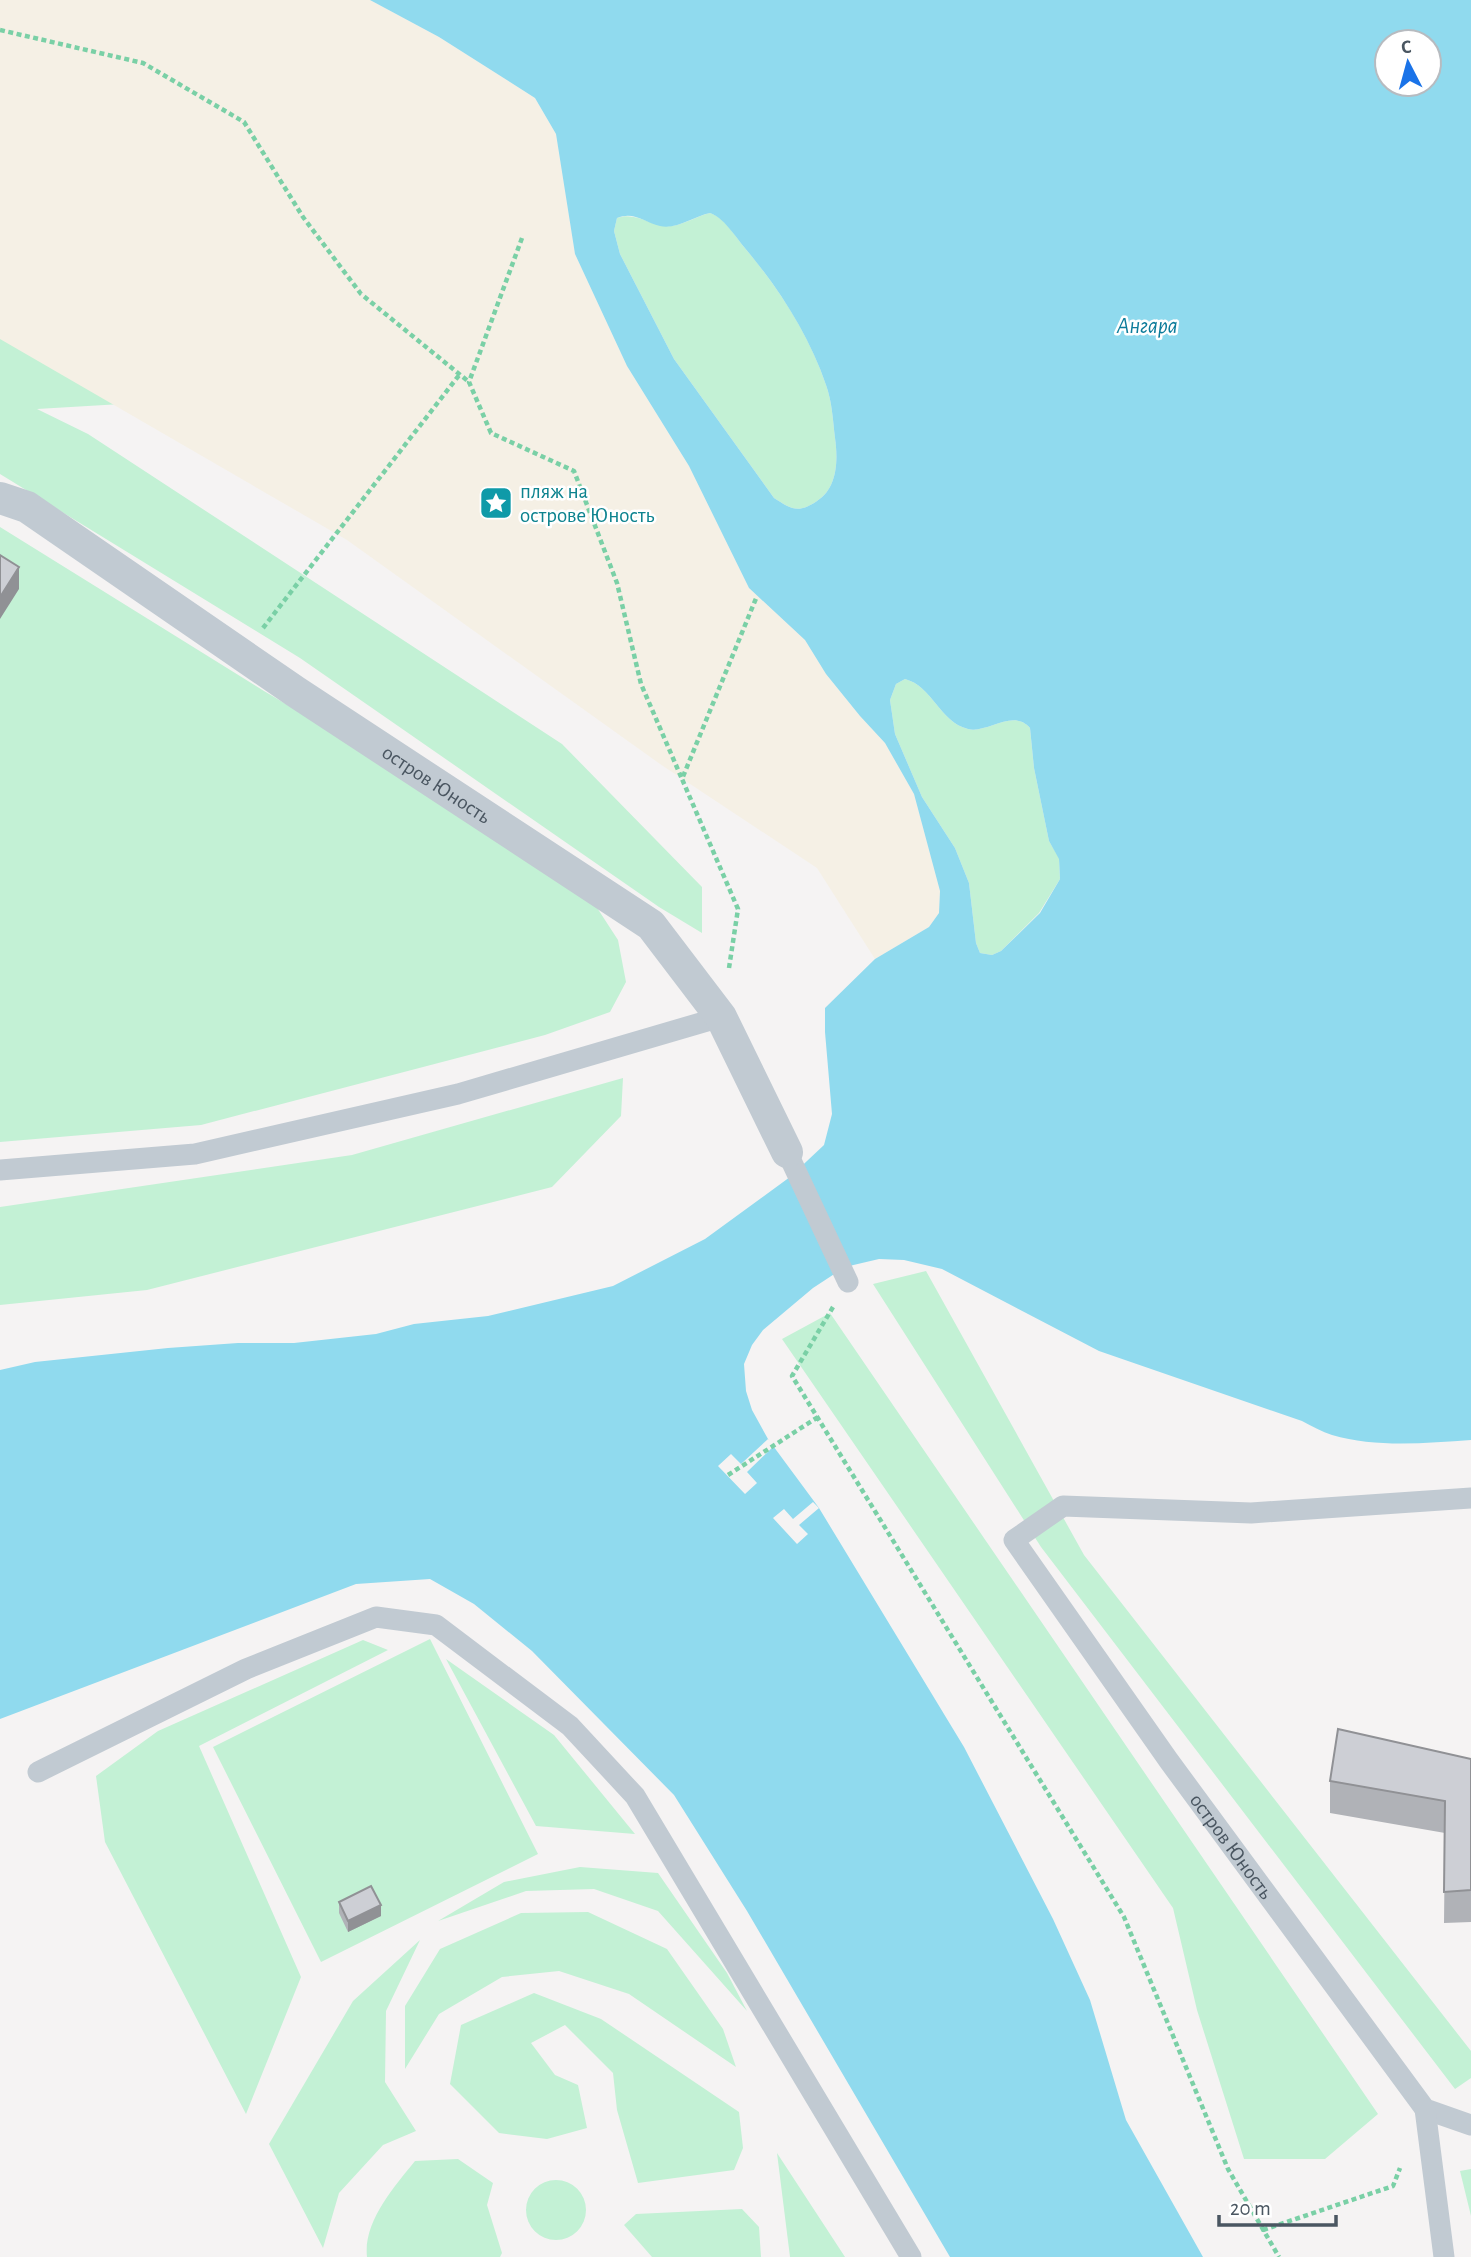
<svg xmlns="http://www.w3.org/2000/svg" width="1471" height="2257" font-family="'Alegreya Sans',sans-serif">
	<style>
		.green { fill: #c3f1d5 }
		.sand { fill: #f5f0e5 }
		.water { fill: #90daee; fill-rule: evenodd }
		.pier { fill: #f5f3f3 }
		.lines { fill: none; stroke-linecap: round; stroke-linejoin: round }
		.path { stroke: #7ad0a6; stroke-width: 4.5; stroke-dasharray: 5 3.5; stroke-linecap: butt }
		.service { stroke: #c1cad2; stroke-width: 21 }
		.pedestrian { stroke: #c1cad2; stroke-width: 32 }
		.wall { fill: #b0b2b7 }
		.shaded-wall { fill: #909195 }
		.building { fill: #cdcfd5; stroke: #909195; stroke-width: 2 }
		.labels { text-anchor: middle; stroke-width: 5; stroke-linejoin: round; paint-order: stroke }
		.culture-label { font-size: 21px; fill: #0d838f; stroke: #fff; text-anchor: start }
		.street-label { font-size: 21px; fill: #4a5661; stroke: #fff }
		.water-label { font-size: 23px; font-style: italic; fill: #0c7c9b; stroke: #fff }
	</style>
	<rect width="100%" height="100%" fill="#f5f3f3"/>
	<path class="green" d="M0 192 172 401 37 409 88 434 562 744 702 887V933L659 907 300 658 0 474Z
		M710 213C724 217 735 236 744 247 778 287 809 334 826 385 832 401 833 421 835 438 838 459 838 488 817 501 798 514 791 509 774 498L674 359 620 254 614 231 617 218C637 211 652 228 672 226 685 224 697 216 710 213Z
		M0 527 264 691 577 877 618 940 626 982 610 1012 545 1035 201 1125 0 1142Z
		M905 679C932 686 940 722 968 729 987 734 1013 708 1030 728L1034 768 1049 841 1059 858 1060 879 1039 913 1001 951 992 955 980 953 976 943 969 883 955 848 922 797 895 734 890 700 896 684Z
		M623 1078 621 1116 552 1187 147 1290 0 1305V1207L352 1155Z
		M926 1271 1084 1555 1471 2051V2078L1455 2089 1041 1547 873 1284Z
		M830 1313 1378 2114 1325 2159H1244L1197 2010 1173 1908 782 1339Z
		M430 1639 538 1854 321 1962 213 1747Z
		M363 1640 388 1650 199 1746 301 1977 246 2114 105 1842 96 1776 158 1731Z
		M446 1659 554 1735 635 1834 536 1826Z
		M580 1867 658 1873 727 1973 747 2011 658 1911 594 1889 526 1891 438 1921 504 1882Z
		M588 1912 667 1949 723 2029 736 2067 629 1994 559 1971 502 1977 439 2014 405 2069V2006L440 1949 521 1913Z
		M420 1940 386 2011 385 2082 416 2131 383 2145 339 2193 323 2248 269 2144 353 2001Z
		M534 1993 601 2019 739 2112 743 2148 734 2170 638 2183 617 2110 613 2073 565 2025 531 2043 555 2075 578 2085 587 2128 547 2139 499 2133 450 2084 461 2025Z
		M777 2153 845 2257H790Z
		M458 2159 493 2183 487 2205 502 2253 500 2257H367C363 2222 394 2187 415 2161Z
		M1471 2169V2216L1460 2171Z
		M526 2210a30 30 0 1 1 60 0a30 30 0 1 1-60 0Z
		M742 2209 759 2227 761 2257H652L624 2225 636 2214Z"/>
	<path class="sand" d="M0 0H370L439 37 535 98 556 134 575 254 627 366 689 466 749 588 805 640 826 674 860 716 885 743 914 794 940 891 939 913 929 927 875 959 817 868 660 764 347 540 0 339Z"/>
	<path class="water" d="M370 0H1471V1440C1426 1443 1376 1448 1332 1435 1322 1432 1312 1426 1302 1421L1099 1351 942 1269 904 1260 879 1259 845 1267 813 1288 763 1330 752 1345 744 1364 746 1391 752 1410 768 1439 819 1508 964 1747 1053 1919 1090 2000 1126 2120 1203 2257H950L747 1911 674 1795 532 1651 474 1604 430 1579 356 1584 0 1719V1370L35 1362 168 1348 238 1343H294L376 1334 414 1324 488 1316 613 1286 705 1239 790 1177 824 1145 832 1114 825 1032V1008L875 959 929 927 939 913 940 891 914 794 885 743 860 716 826 674 805 640 749 588 689 466 627 366 575 254 556 134 535 98 439 37ZM1387 42H1429V84H1387ZM710 213C723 217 735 236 744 247 778 287 809 335 826 385 832 401 833 421 835 438 838 459 838 488 817 501 798 514 791 509 774 498L674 359 620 254 614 231 617 218C634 211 644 222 660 226 676 230 695 216 710 213ZM905 679C932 686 940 722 968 729 987 734 1013 708 1030 728L1034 768 1049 841 1059 859 1060 879 1040 913 1001 951 992 955 980 953 976 943 969 883 955 848 922 797 895 734 890 700 896 684Z"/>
	<path class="pier" d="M768 1439 775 1445 747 1472 757 1483 745 1494 718 1466 731 1454 741 1464Z
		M813 1502 819 1508 799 1525 808 1534 797 1544 773 1518 784 1509 793 1519Z"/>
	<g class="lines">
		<path class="path" d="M0 30 143 63 244 122 303 217 361 294 469 382
			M522 238 469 382 491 433 574 471 617 583 641 684 682 779
			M263 628 460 374
			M729 968 738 909 682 779 757 596
			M833 1307 792 1376 1124 1917 1228 2169 1279 2257
			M728 1475 818 1417
			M1263 2230 1393 2186 1400 2168"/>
		<g class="service">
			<path d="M787 1152 848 1282"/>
			<path d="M0 1170 195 1154 458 1094 721 1017"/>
			<path id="s1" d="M1471 1498 1251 1513 1063 1506 1014 1540 1169 1761 1425 2109 1471 2125"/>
			<path d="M38 1772 246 1669 376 1617 436 1625 570 1726 635 1796 911 2257"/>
			<path d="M1425 2109 1444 2257"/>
		</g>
		<path class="pedestrian" id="s2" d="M0 498 27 507 296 692 651 925 721 1017 787 1152"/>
	</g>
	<path class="wall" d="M1471 1759V1922L1444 1923 1445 1833 1330 1813V1781Z
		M339 1902 381 1916 348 1932 339 1913Z"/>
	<path class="shaded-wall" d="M19 567V589L0 619V597Z
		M381 1905V1916L348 1932V1921Z"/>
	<path class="building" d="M0 555 19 567 0 597Z
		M1338 1729 1471 1759V1890L1444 1892 1445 1801 1330 1781Z
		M371 1886 381 1905 348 1921 339 1902Z"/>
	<defs>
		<symbol id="sight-square" viewBox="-11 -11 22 22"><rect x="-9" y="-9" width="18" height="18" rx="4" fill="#0f9aa8" stroke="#fff"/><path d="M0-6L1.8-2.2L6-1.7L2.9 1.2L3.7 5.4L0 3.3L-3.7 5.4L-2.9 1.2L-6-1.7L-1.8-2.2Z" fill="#fff"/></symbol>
	</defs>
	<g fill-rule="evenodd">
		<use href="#sight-square" x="477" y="484" width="38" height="38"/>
	</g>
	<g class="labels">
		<g class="culture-label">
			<text x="520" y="498">пляж на<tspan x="520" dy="24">острове Юность</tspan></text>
		</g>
		<g class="street-label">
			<text dy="7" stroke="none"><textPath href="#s2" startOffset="523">остров Юность</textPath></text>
			<text dy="7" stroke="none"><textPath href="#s1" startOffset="844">остров Юность</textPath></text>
		</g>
		<g class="water-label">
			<text x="1147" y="333">Ангара</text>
		</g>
	</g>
	<g transform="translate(1408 63) rotate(354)"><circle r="33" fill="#ffffff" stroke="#b7bbc0" stroke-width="2"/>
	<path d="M0-5L12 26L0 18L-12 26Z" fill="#1a73e8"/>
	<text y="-10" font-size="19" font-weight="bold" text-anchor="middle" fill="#4a5661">С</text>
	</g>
	<path d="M1219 2215v10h117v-10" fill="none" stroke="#4a5661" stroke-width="3.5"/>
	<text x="1230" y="2215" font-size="21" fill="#4a5661" stroke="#ffffff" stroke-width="5" paint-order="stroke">20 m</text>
</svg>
